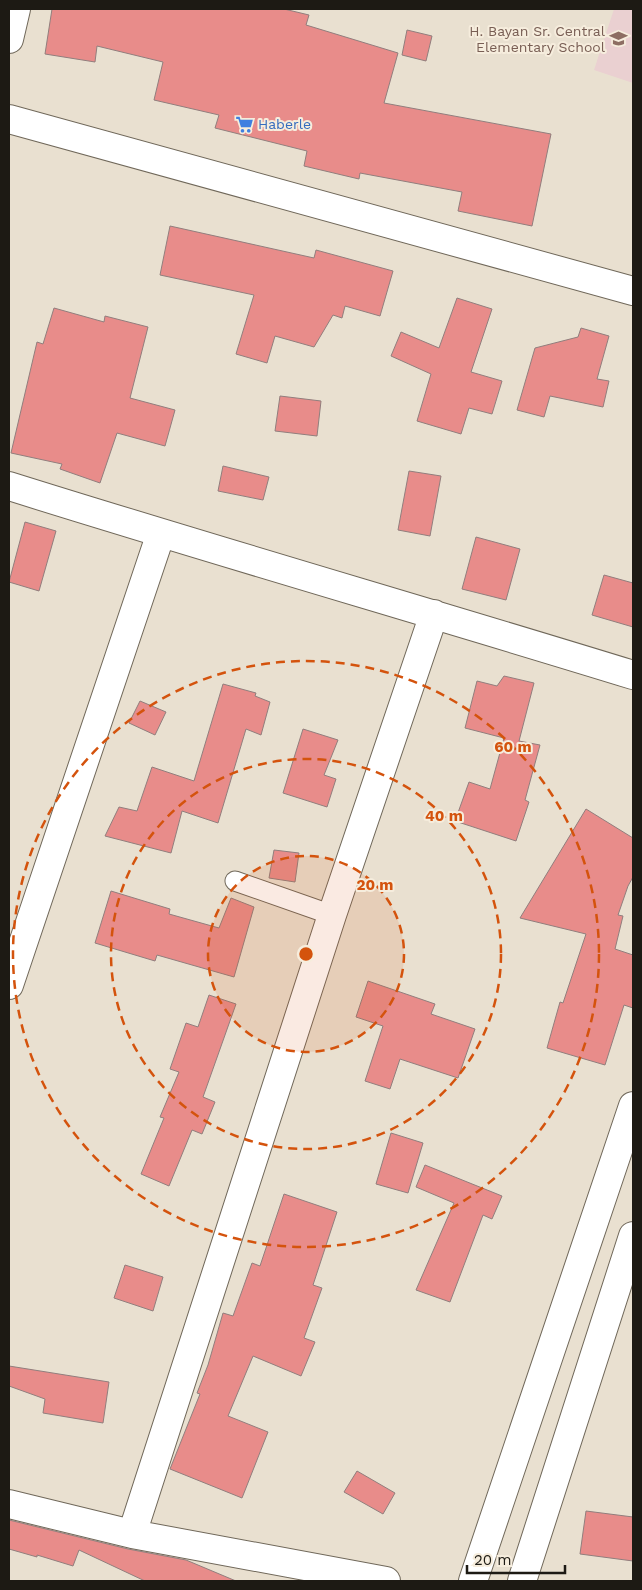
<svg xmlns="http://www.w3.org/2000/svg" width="642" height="1590" font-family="'Work Sans',sans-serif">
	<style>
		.education { fill: #ead0d1 }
		.building { fill: #e88c8a; stroke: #917e7d }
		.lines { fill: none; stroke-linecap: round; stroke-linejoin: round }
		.lane-casing { stroke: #70685a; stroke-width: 21 }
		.street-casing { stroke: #70685a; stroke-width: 30 }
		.lane { stroke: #fff; stroke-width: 19 }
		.street { stroke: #fff; stroke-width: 28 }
		.ring { fill: none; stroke: #d4530d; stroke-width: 2.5; stroke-dasharray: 9 6 }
		.labels { text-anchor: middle; stroke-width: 4; stroke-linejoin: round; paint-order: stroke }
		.education-label { font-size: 14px; fill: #785e54; stroke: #f6eddd; text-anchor: end }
		.shop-label { font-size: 14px; fill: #366cbe; stroke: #f6eddd; text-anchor: start }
		.centre { fill: #d4530d; stroke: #f6eddd; stroke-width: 2.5 }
		.ring-label { font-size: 15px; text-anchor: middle; font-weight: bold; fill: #d4530d; stroke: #f6eddd; stroke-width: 4; stroke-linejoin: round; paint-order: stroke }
	</style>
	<rect width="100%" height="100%" fill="#e9e0d0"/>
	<path class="education" d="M614 9H633V83L594 70Z"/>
	<path class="building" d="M52 9H284L309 15 306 25 398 53 384 103 551 134 532 226 458 211 462 192 360 173 359 179 304 166 307 151 215 128 219 115 154 100 163 62 97 46 95 62 45 54Z
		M407 30 432 36 426 61 402 55Z
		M170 226 314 258 316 250 393 271 380 316 345 306 342 318 333 315 314 347 275 336 267 363 236 354 254 295 160 275Z
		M457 298 492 309 471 372 502 381 492 414 469 408 461 434 417 421 431 374 391 356 401 332 439 348Z
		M54 308 104 322 105 316 148 327 130 398 175 410 165 446 117 433 100 483 60 469 62 464 11 453 37 342 43 344Z
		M581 328 609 336 597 379 609 381 603 407 550 396 544 417 517 410 535 348 578 337Z
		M280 396 321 401 317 436 275 431Z
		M223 466 269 477 263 500 218 491Z
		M409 471 441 476 430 536 398 530Z
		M25 522 56 531 39 591 9 582Z
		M476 537 520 549 506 600 462 589Z
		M604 575 633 583V627L592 615Z
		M504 676 534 683 519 741 540 745 525 800 529 802 516 841 455 821 469 782 490 789 504 738 465 728 477 681 497 686Z
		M223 684 256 693 255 696 270 702 261 735 246 729 218 823 182 811 171 853 105 836 119 807 137 811 152 767 194 781Z
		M140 701 166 712 155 735 129 723Z
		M303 729 338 740 324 775 336 779 327 807 283 793Z
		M586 809 633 838V877L628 886 618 915 623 916 615 949 633 955V1008L624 1005 605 1065 547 1048 560 1002 563 1003 586 934 520 918Z
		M274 850 299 853 295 882 269 878Z
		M111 891 170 909 169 914 219 928 231 898 254 907 234 977 157 955 155 961 95 943Z
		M368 981 435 1004 431 1014 475 1029 458 1078 400 1059 390 1089 365 1081 383 1026 356 1017Z
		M209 995 236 1004 203 1097 215 1102 202 1134 192 1130 169 1186 141 1174 164 1118 160 1117 179 1072 170 1069 186 1023 198 1027Z
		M391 1133 423 1143 408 1193 376 1184Z
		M425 1165 502 1196 492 1219 483 1215 450 1302 416 1290 454 1203 416 1187Z
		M284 1194 337 1212 313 1285 322 1288 304 1338 315 1342 301 1376 253 1356 228 1416 268 1432 242 1498 170 1469 200 1394 197 1393 208 1365 223 1313 233 1316 252 1263 260 1266Z
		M125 1265 163 1277 153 1311 114 1298Z
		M9 1366 109 1382 103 1423 43 1413 45 1399 9 1386Z
		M357 1471 395 1493 383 1514 344 1492Z
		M586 1511 633 1517V1561L580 1554Z
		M9 1520 128 1549 186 1560 236 1581H145L79 1550 73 1566 37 1555V1557L9 1549Z"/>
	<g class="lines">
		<defs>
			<path id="lane" d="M235 881 332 915"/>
			<path id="street" d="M9 39 16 9
				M9 119 633 291
				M9 486C216 551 425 611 633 675
				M9 985 161 533
				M9 1504 132 1534 386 1581
				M132 1534 332 915 434 614
				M473 1581 633 1106
				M522 1581 633 1236"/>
		</defs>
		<use href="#lane" class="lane-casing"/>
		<use href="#street" class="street-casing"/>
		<use href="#lane" class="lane"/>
		<use href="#street" class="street"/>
	</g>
	<circle cx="306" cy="954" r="98" fill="#d4530d" fill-opacity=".12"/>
	<g class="ring">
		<circle cx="306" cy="954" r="98"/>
		<circle cx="306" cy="954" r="195"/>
		<circle cx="306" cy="954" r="293"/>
	</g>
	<defs>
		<symbol id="school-bare" viewBox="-9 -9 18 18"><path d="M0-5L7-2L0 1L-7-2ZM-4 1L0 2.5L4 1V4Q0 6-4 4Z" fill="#8d6e63" stroke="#f6eddd" stroke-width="2.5" paint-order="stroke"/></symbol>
		<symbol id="supermarket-bare" viewBox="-9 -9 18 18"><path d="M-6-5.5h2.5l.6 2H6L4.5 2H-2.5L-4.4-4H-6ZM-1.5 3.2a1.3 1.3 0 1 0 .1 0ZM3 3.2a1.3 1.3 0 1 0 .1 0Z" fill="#3f7fe0" stroke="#f6eddd" stroke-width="2.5" paint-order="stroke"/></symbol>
	</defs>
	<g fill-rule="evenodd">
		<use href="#school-bare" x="606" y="26" width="25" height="25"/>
		<use href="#supermarket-bare" x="232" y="112" width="25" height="25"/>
	</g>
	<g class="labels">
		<g class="education-label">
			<text x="605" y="36">H. Bayan Sr. Central<tspan x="605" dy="16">Elementary School</tspan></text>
		</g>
		<g class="shop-label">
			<text x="258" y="129">Haberle</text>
		</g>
	</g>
	<circle cx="306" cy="954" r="8" class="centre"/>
	<g class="ring-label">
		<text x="513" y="752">60 m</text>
		<text x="444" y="821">40 m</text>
		<text x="375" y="890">20 m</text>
	</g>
	<rect width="642" height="1590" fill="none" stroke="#1d1a14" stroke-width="20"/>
	<path d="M467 1565v8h98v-8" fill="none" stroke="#1d1a14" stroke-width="2.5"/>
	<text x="474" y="1565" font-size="15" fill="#1d1a14" stroke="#f6eddd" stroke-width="4" paint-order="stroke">20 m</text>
</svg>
